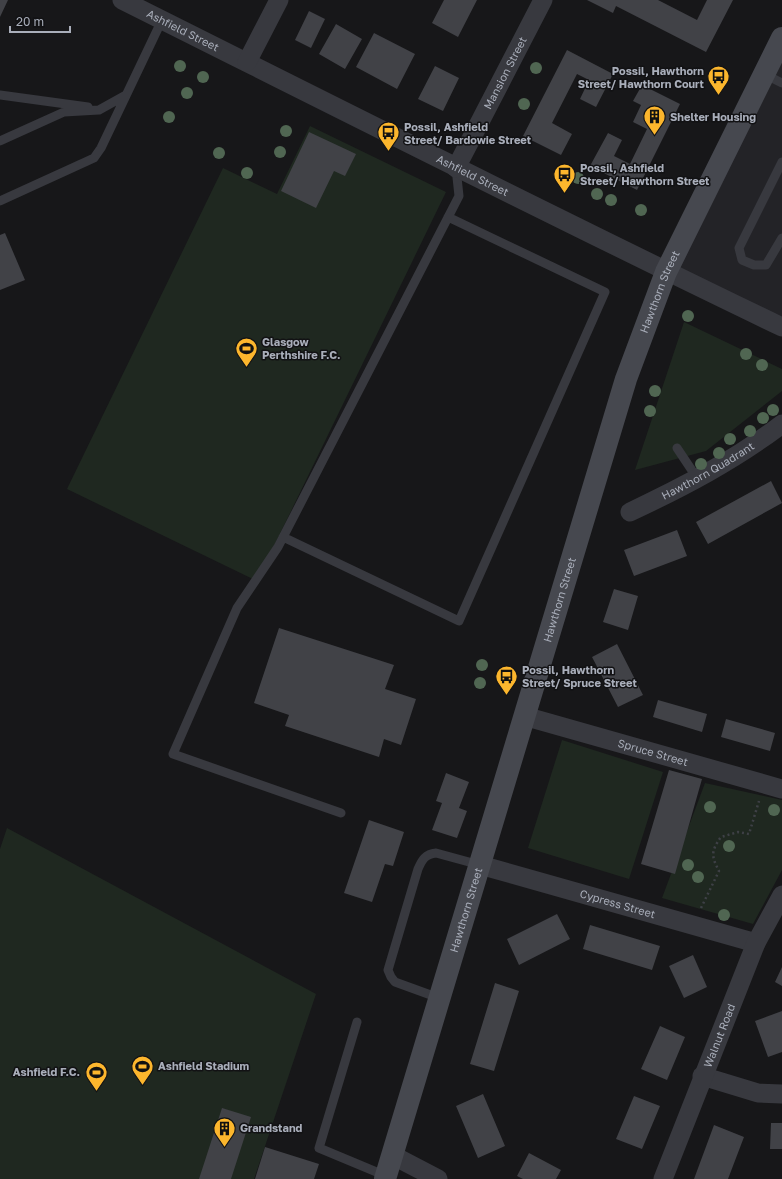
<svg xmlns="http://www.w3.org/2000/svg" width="782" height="1179" font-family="'Golos Text',sans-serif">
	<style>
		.built { fill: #232327 }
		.green { fill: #1f2820 }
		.building { fill: #414247 }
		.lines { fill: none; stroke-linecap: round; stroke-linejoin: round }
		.path { stroke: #3e4046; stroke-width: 2.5; stroke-dasharray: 2 3; stroke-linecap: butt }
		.lane { stroke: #38393f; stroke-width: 9 }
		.street { stroke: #38393f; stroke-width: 19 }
		.secondary { stroke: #46484f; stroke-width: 22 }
		.tree { fill: #506652 }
		.labels { text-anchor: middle; stroke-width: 3; stroke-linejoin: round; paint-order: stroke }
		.street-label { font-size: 11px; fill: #a9aeba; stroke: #121214 }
		.poi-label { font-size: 11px; font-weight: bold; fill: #a9aeba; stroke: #121214; text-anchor: start }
	</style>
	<rect width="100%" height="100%" fill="#171719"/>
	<path class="built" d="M782 38V327L666 272Z"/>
	<path class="green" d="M310 126 446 192 257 581 67 489 223 168 277 194Z
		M684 322 782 369V391L706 451 635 470Z
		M562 740 663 772 629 879 528 848Z
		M705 783 782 800V870L753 924 662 898Z
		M7 828 316 994 254 1179H0V849Z"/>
	<path class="building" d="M0 0H8L0 17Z
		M444 0H477L458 37 432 23Z
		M587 0H658L697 20 707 0H733L706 52 616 6 613 13Z
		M309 11 325 19 311 48 295 40Z
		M336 24 362 39 345 69 319 54Z
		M374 33 415 54 397 89 356 67Z
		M567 50 613 74 596 107 580 99 589 80 577 74 552 123 572 134 561 155 523 136Z
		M435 66 459 78 443 111 418 99Z
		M642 85 680 104 637 190 590 166 608 133 622 140 614 156 630 164 647 129 633 122 641 105 633 101Z
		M309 132 356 154 345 176 334 171 316 208 281 191Z
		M5 233 25 280 0 290V235Z
		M771 481 782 503 708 544 696 522Z
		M677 530 687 556 634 576 624 550Z
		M614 589 638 596 628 630 603 622Z
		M279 628 394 665 385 689 416 699 401 745 384 739 379 757 285 726 289 715 254 703Z
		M617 644 643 695 618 707 592 657Z
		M658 700 707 714 702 732 653 717Z
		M726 719 775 733 770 751 721 737Z
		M669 770 702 779 675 874 641 864Z
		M446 773 469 782 459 808 467 811 457 838 432 830 442 803 436 801Z
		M369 820 404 832 393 866 385 864 372 902 344 893Z
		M557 914 570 939 519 965 507 939Z
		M590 925 660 946 652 970 583 949Z
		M693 955 707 987 684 998 669 966Z
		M782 967V986L775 982Z
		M495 983 519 991 494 1071 470 1064Z
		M782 1011V1052L768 1057 755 1021Z
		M660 1026 685 1037 667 1080 641 1069Z
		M483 1094 505 1146 478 1158 456 1106Z
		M634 1096 660 1106 642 1149 616 1139Z
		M222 1108 251 1117 231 1179H199Z
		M771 1123H782V1149H770Z
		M714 1125 744 1137 728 1179H694Z
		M265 1147 319 1164 314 1179H255Z
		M529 1153 561 1170 556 1179H523L517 1176Z"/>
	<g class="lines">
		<path class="path" d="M701 908 719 871C711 856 711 851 721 837L738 832 749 834 759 801"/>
		<path class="lane" d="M764 74 782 83
			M0 95 88 107
			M0 141 64 112 99 110 126 95
			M782 162 739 248 742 260 754 265H766L782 238
			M0 201 94 158 101 148 162 20
			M677 448 697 478
			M283 537 459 621 605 292 448 217
			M341 813 173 754 237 608 278 547 459 196 456 168
			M439 998 395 982 391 977 388 970 418 869C422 860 425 854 436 853L480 865
			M357 1022 319 1148 386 1176"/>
		<g class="street">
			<path id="s1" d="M122 0C342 110 561 221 782 327"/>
			<path d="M247 62 279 0"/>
			<path id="s2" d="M456 168 543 0"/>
			<path id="s3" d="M630 512C683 487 735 460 782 424"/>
			<path id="s4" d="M524 716 782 789"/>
			<path id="s5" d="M480 865 756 943"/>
			<path d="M702 1076 758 1093 782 1094"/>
			<path d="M392 1155 438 1179"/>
			<path id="s6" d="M663 1179 756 943 782 895"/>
		</g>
		<path class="secondary" id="s7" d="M385 1179 626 379 666 272 782 38"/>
	</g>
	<g class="tree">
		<circle cx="180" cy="66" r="6"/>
		<circle cx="536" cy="68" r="6"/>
		<circle cx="203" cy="77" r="6"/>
		<circle cx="187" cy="93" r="6"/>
		<circle cx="524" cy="104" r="6"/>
		<circle cx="169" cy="117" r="6"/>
		<circle cx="286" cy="131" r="6"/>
		<circle cx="280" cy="152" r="6"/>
		<circle cx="219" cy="153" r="6"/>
		<circle cx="247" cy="173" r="6"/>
		<circle cx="561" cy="173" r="6"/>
		<circle cx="578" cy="178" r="6"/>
		<circle cx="597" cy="194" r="6"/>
		<circle cx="611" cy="200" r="6"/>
		<circle cx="641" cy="210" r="6"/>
		<circle cx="688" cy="316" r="6"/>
		<circle cx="746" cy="354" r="6"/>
		<circle cx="762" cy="365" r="6"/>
		<circle cx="655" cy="391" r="6"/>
		<circle cx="773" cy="410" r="6"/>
		<circle cx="650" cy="411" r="6"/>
		<circle cx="763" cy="418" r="6"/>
		<circle cx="750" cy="431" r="6"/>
		<circle cx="730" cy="439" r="6"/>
		<circle cx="719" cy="453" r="6"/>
		<circle cx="701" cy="464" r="6"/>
		<circle cx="482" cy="665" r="6"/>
		<circle cx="480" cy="683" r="6"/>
		<circle cx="710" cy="807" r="6"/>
		<circle cx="774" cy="810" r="6"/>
		<circle cx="729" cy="846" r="6"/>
		<circle cx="688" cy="865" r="6"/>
		<circle cx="698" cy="877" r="6"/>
		<circle cx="724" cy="915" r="6"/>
	</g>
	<defs>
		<symbol id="bus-pin" viewBox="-11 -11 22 30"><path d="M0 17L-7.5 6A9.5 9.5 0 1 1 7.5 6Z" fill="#fcb62d" stroke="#121214"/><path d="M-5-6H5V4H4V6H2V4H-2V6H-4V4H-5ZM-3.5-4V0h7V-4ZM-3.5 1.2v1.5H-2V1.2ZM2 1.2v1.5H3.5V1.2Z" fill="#111"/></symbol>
		<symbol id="building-pin" viewBox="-11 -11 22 30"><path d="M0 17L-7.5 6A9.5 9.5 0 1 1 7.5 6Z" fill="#fcb62d" stroke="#121214"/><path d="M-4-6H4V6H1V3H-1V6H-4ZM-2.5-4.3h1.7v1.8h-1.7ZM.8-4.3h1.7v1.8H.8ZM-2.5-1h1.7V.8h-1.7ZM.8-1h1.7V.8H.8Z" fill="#111"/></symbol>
		<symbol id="stadium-pin" viewBox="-11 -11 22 30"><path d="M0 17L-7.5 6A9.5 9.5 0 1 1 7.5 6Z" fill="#fcb62d" stroke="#121214"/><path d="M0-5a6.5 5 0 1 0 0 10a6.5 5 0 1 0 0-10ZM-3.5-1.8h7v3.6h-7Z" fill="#111"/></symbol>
	</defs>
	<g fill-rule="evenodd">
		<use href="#bus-pin" x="706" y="64" width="25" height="34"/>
		<use href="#building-pin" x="642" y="104" width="25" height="34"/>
		<use href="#bus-pin" x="376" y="120" width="25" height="34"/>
		<use href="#bus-pin" x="552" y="162" width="25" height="34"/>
		<use href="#stadium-pin" x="234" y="336" width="25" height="34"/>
		<use href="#bus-pin" x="494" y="664" width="25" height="34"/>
		<use href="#stadium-pin" x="130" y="1054" width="25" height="34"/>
		<use href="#stadium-pin" x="84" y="1060" width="25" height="34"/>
		<use href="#building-pin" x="212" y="1116" width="25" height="34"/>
	</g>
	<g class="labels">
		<g class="street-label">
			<text dy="4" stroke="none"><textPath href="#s1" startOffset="68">Ashfield Street</textPath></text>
			<text dy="4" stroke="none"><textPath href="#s2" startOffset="107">Mansion Street</textPath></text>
			<text dy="4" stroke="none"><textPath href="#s1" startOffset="392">Ashfield Street</textPath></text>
			<text dy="4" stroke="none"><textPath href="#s7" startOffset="929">Hawthorn Street</textPath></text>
			<text dy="4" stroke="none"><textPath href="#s3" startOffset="88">Hawthorn Quadrant</textPath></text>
			<text dy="4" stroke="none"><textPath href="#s7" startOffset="605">Hawthorn Street</textPath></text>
			<text dy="4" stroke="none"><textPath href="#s4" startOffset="134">Spruce Street</textPath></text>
			<text dy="4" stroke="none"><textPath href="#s5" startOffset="143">Cypress Street</textPath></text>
			<text dy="4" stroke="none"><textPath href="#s7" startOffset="281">Hawthorn Street</textPath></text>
			<text dy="4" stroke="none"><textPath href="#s6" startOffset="154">Walnut Road</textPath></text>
		</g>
		<g class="poi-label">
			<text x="704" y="75" text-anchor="end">Possil, Hawthorn<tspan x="704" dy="13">Street/ Hawthorn Court</tspan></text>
			<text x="670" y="121">Shelter Housing</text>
			<text x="404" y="131">Possil, Ashfield<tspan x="404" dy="13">Street/ Bardowie Street</tspan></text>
			<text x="580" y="172">Possil, Ashfield<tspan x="580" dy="13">Street/ Hawthorn Street</tspan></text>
			<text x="262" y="346">Glasgow<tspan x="262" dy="13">Perthshire F.C.</tspan></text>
			<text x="522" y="674">Possil, Hawthorn<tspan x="522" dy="13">Street/ Spruce Street</tspan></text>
			<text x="158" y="1070">Ashfield Stadium</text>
			<text x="80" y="1076" text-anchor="end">Ashfield F.C.</text>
			<text x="240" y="1132">Grandstand</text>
		</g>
	</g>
	<path d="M10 26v6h60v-6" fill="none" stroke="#a9aeba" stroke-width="2"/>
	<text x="16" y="26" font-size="12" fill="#a9aeba" stroke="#121214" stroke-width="3" paint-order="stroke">20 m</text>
</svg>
